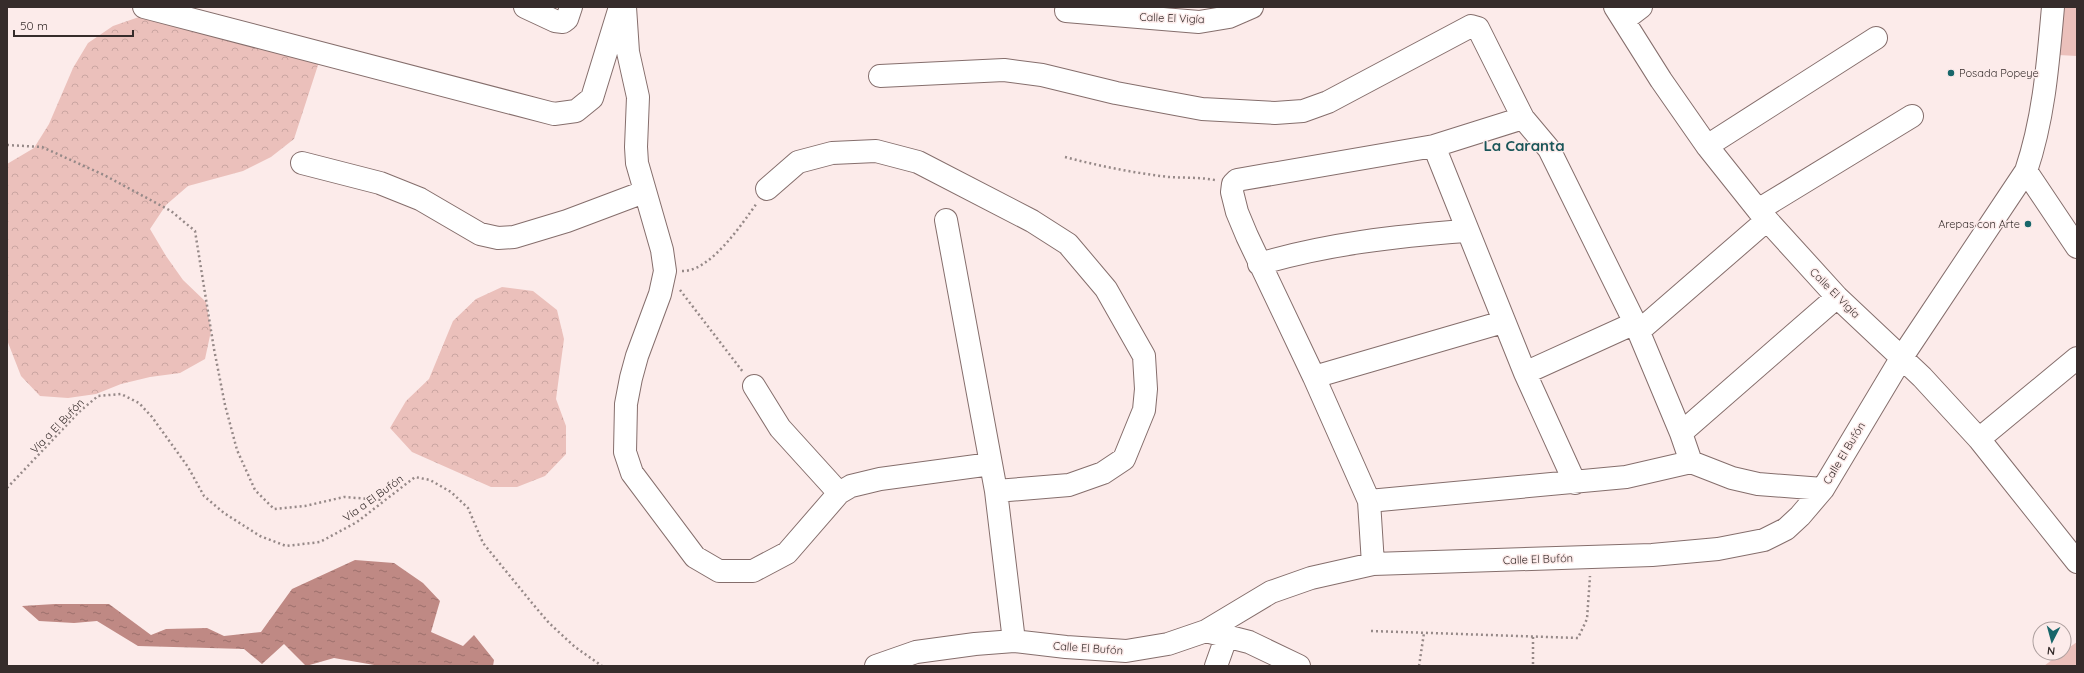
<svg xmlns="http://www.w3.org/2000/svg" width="2084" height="673" font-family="Quicksand,sans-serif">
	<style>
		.forest { fill: url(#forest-crowns) }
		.green { fill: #ebc0bb }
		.water { fill: url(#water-ripples) }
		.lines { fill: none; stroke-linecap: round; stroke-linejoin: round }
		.minor-casing { stroke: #856e6c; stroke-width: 24 }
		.path { stroke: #968988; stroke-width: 2.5; stroke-dasharray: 2 3; stroke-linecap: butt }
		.minor { stroke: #fff; stroke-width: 22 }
		.poi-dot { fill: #18666a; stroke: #fcebea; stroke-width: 1.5 }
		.labels { text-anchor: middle; stroke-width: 3; stroke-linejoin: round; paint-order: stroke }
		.street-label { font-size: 11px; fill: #362c2b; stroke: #fcebea }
		.poi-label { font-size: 11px; fill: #362c2b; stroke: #fcebea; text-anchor: start }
		.district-label { font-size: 15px; font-weight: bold; fill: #1a5659; stroke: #fcebea }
	</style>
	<defs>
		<pattern id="forest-crowns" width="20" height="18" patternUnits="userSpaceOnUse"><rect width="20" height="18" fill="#ebc0bb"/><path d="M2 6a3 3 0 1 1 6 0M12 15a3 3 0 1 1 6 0" fill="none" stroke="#caa5a1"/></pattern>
		<pattern id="water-ripples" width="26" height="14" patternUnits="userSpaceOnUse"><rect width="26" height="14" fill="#bf8984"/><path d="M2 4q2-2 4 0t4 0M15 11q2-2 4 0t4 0" fill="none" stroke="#9c706c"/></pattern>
	</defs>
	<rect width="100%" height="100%" fill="#fcebea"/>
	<path class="forest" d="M139 17 319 62 294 139 271 157 243 171 188 186 166 205 150 229 166 256 183 280 206 302 211 331 205 359 180 373 150 377 121 384 96 394 68 398 40 396 21 376 7 340V164L34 148 49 124 73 68 88 43 113 26Z
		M502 287 533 291 557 310 564 339 556 399 566 426V454L545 476 517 487H491L412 452 390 428 406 401 429 379 453 321 476 299Z"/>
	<path class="green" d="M2062 7H2077V56L2058 55Z
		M2077 642V666H2044L2061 653H2064V651Z"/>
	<path class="water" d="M355 560 394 563 423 583 440 601 431 632 463 646 474 635 494 660 493 666H380L334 658 306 666 284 644 262 664 244 649 138 646 97 621 74 623 39 621 22 606 55 604H109L151 635 166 629 207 628 224 636 261 632 292 589Z"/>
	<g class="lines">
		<defs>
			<path id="minor" d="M144 7 554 114 576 111 592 98 620 7
				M525 7 555 21 563 22 567 19 571 7
				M625 7 628 52 638 97 636 147 637 163 662 250 665 271 660 294 637 356 631 378 626 404 625 452 632 473 695 557 719 571H753L787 553 839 493 851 486 880 479 991 464
				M1615 7 1661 80 1707 146 1758 210 1837 297 1922 377 1979 439 2077 562
				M1066 11 1199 22 1229 17 1252 7
				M1624 20 1641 7
				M880 76 1004 70 1042 75 1116 93 1202 109 1275 113 1303 111 1328 102 1471 26 1478 28 1523 118 1549 149 1635 323 1681 433 1691 462 1732 478 1758 484 1823 489
				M1434 146 1525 373 1575 483
				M1707 146 1876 38
				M302 163 380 183 420 199 480 234 498 238 514 237 567 221 644 192
				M2026 171 2077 247
				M767 189 798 162 832 153 876 151 918 162 1032 221 1068 244 1106 289 1144 356 1146 389 1144 410 1124 459 1103 473 1069 485 996 491
				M1758 210 1912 116
				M946 220 996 491 1014 641
				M1259 264C1327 244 1396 236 1466 231
				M1639 331 1767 220
				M1525 373 1635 323
				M1314 377 1503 322
				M754 386 780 428 839 493
				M1681 433 1837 297
				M1979 439 2077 358
				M1369 501 1626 477 1691 462
				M1373 564 1369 501 1314 377 1247 236 1237 212 1232 192 1233 184 1237 180 1434 146 1523 118
				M1206 631 1249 642 1299 666
				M876 666 916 652 975 644 1014 641 1066 647 1126 651 1168 644 1206 631 1271 592 1311 578 1373 564 1652 555 1718 549 1764 540 1786 529 1800 516 1823 489 1902 357 2026 171C2044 118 2048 63 2053 7
				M1216 666 1227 635"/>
		</defs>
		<use href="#minor" class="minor-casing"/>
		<path class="path" d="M7 145 42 147 104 175 171 211 195 231 214 349 225 405 237 450 255 490 274 509 305 506 344 497 383 500
			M1065 157C1099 166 1134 173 1169 177 1184 178 1199 177 1215 180
			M682 271C710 272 742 224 757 203
			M680 290 743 372
			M7 488 79 412 98 396 121 394 139 403 152 417 188 467 204 496 224 513 260 536 286 546 320 542 357 522 415 477 430 480 451 492 468 508 483 543 532 603 549 623 575 647 602 666
			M1371 631 1578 638 1587 619 1590 576
			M1533 637V666
			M1419 666 1424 633"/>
		<use href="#minor" class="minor"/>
	</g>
	<g class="poi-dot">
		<circle cx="1951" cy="73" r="4"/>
		<circle cx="2028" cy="224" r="4"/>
	</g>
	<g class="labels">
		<g class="street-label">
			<text transform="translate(1172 18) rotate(2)" y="4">Calle El Vigía</text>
			<text transform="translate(1835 293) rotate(45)" y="4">Calle El Vigía</text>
			<text transform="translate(57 426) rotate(-46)" y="4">Vía a El Bufón</text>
			<text transform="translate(1844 453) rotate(-59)" y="4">Calle El Bufón</text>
			<text transform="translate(373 498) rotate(-36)" y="4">Vía a El Bufón</text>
			<text transform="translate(1538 559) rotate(-2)" y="4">Calle El Bufón</text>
			<text transform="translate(1088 648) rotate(4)" y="4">Calle El Bufón</text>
		</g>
		<g class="poi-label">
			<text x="1959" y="77">Posada Popeye</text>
			<text x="2020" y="228" text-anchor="end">Arepas con Arte</text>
		</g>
		<g class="district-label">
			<text x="1524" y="151">La Caranta</text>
		</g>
	</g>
	<rect width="2084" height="673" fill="none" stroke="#362c2b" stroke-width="16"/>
	<g transform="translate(2052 641) rotate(186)"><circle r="19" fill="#fcebea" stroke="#ad9f9e"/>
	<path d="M0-3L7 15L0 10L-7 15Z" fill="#18666a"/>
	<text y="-6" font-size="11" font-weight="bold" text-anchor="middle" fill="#362c2b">N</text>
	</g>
	<path d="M14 30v6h119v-6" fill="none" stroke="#362c2b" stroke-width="2"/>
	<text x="20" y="30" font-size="12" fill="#362c2b" stroke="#fcebea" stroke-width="3" paint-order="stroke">50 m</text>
</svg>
